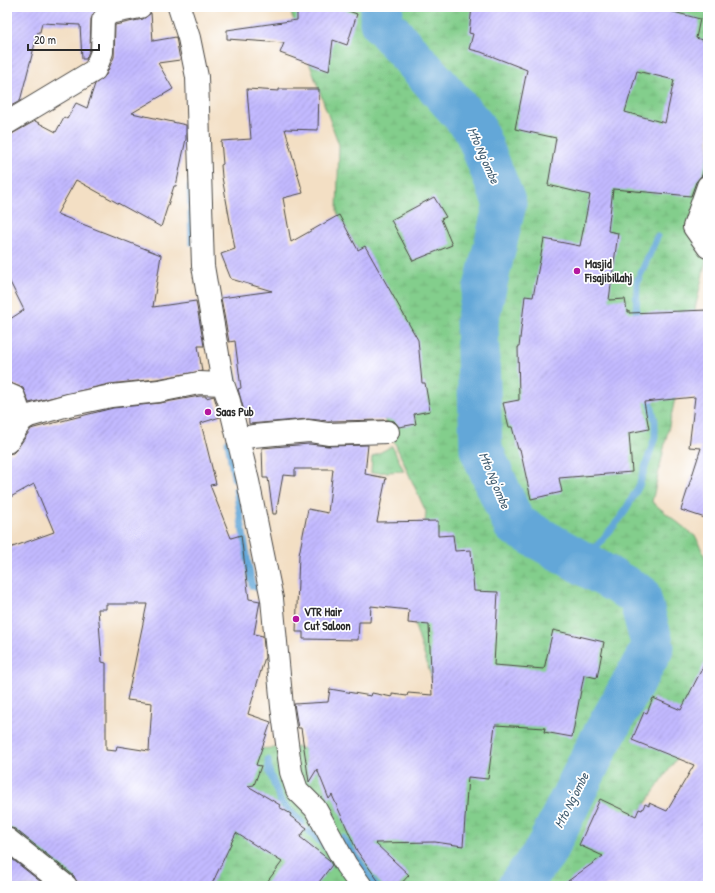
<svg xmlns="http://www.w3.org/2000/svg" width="715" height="893" font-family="'Patrick Hand',sans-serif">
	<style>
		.grass { fill: url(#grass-tufts); stroke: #577c5c }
		.wetland { fill: url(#wetland-marsh); stroke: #577c5c }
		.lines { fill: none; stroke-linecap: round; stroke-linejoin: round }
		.stream { stroke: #64a7d8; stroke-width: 7 }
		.river { stroke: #64a7d8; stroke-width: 43 }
		.building { fill: url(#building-hatch); fill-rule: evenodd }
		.minor-casing { stroke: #494642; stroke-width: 24 }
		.minor { stroke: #fff; stroke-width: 22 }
		.poi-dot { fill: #b5179e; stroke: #fff; stroke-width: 1.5 }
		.labels { text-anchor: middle; stroke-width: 3.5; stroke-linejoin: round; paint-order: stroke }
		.poi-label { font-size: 12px; font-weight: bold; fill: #2b2b2b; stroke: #fff; text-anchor: start }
		.water-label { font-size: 13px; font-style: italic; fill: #425d70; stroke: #fff }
	</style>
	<defs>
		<pattern id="grass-tufts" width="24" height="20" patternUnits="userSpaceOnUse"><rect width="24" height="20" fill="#83ce8c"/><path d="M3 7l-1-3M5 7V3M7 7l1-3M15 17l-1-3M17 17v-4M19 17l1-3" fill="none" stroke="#71b179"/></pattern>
		<pattern id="wetland-marsh" width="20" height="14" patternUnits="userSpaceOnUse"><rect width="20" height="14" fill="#83ce8c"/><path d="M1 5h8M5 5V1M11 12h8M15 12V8" fill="none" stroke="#71b179"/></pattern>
		<pattern id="building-hatch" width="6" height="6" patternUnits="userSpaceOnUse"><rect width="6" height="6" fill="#c2b9ff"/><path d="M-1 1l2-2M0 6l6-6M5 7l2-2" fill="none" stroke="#a79fdb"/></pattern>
	</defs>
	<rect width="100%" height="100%" fill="#fff"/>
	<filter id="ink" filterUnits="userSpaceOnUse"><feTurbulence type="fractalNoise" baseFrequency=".025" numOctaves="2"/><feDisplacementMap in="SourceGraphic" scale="8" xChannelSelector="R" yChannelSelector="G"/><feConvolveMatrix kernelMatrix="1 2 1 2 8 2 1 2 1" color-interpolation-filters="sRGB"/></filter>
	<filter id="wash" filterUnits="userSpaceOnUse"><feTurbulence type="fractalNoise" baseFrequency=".012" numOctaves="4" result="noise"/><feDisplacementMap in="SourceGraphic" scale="16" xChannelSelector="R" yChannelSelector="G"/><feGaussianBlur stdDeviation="0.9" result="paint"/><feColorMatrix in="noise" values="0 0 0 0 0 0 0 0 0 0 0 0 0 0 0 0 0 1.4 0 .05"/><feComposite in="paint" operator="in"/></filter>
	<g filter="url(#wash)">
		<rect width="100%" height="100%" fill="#f3dfc4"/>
		<path class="grass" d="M392 446 404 471 371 473 372 457Z"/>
		<path class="wetland" d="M289 7H708V251L652 502 696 537 708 564V713L589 886H7V760L297 747 421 781 441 707 415 626 426 512 373 395 369 269 337 212 339 145Z"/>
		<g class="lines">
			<path class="stream" d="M190 187 192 242
				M636 321 637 282 657 237
				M231 369 237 392
				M228 442 234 478
				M236 490 252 586 267 591
				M583 563 622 516 639 486 655 437V421L648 392
				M268 760 269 771 281 802 302 823
				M309 831 326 847
				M343 838 376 886"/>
			<path class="river" d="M382 7 381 22 474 127 505 204 477 321 481 449 514 524 639 595 653 647 598 745 545 852 519 886"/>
		</g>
		<g id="blocks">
			<path class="building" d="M7 7H98L91 19 90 49 86 59H82L80 25 42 23 40 32H38L20 101 7 108Z
				M297 7H337L357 14 347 45 333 40 329 71 280 53 284 43 227 39V30L297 20Z
				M472 7H655L700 19 696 38 708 42V154L702 175 696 182 691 196 613 189 608 231 618 233 609 300 625 299 627 311H629V313L708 310V519L681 510 701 448 689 447 695 397 644 402 649 429 629 433 632 472 559 478 562 492 531 499 520 449H518L512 427H509L503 403 519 400 518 347H519L525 296 533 297 544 239 580 246 590 195 548 185 556 138 515 129 527 70 481 52 469 49 473 34 469 33ZM637 71 674 80 665 123 625 112Z
				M151 13 153 41 176 37 180 60 158 63 173 89 132 113 186 125V139L176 186H174L161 227 76 180 57 214 161 255 153 307 196 301 204 346H198L202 371 157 379 109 384 29 403 23 388 7 382V321L24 310 7 276V141L10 135 35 121 56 132 64 117 67 119 76 103 87 108 95 84 106 75 114 57 115 25 143 19Z
				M247 89 279 91V89H319L318 130 285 129 303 193 283 198 291 242 339 215 358 250 365 246 418 340 422 383H425L430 411 414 414 416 424 399 427 394 421 388 420 329 421 308 419 249 424 248 409 244 411 238 389 241 388 235 341 229 342 221 298 272 291 231 279 221 254 235 249 222 177 221 165 223 164 221 141 251 139Z
				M434 197 446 217 441 219 452 245 413 261 391 220Z
				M200 396H206V398L214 396 220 417 201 423 216 484 210 485 231 538 241 535 249 599 260 601 254 634 263 636 265 657 248 714 271 722 256 765 261 766 254 785 248 786 280 805 279 807 291 814 290 816 307 828 300 837 328 859 332 865 316 886H264L282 862 236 833 211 886H78L74 876 15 829 7 827V549L54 532 34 484 7 499V454L13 453 17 449 31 429 34 428 113 408 160 403ZM106 604H147L127 700 152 703 149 751 117 746 116 751 106 750V663L102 662 98 609H106Z
				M309 444 328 446 368 445 365 474 386 478 377 522 438 521V536L453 535 455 551 471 550 474 591 498 592 494 665 544 669 553 630 604 642 597 678 584 675 572 737 544 732 545 728 495 725 488 779 468 777 463 846 435 842 375 843 409 875 399 886H382L357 851 332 795 329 799 317 769 309 782 301 728H298L294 704 328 702 330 689 371 696 372 693 392 697V694L407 696 408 693 432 695 429 625 408 623 409 610 371 606 370 622H359L358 640 303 639V632H296L299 555 308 509 328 513 333 469H295V476L283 475 276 514H273L268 478H263L262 448Z
				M708 657V886H561L603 856 579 845 600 799 636 816 639 809 642 810 645 804 649 806V803L667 811 694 765 632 740 644 712 647 713 653 698 681 710Z
				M7 855 46 886H7Z"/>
		</g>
	</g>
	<g filter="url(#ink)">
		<use href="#blocks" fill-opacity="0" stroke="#494642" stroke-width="1"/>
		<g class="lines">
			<defs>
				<path id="minor" d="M179 7 189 38 197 77 203 266 223 384 229 401 248 481 272 599 282 707 291 772 297 790 315 808 346 865 361 886
					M7 123 95 70 102 52 103 20 109 13 140 7
					M708 186 694 227 708 247
					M7 394 14 397 22 420
					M238 439 253 436 309 431 328 434 388 432
					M7 442 22 420 29 416 68 405 111 396 159 391 199 383 223 384
					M7 839 66 886"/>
			</defs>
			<use href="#minor" class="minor-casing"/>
			<use href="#minor" class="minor"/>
		</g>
	</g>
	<g class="poi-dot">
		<circle cx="577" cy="271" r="4"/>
		<circle cx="208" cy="412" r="4"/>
		<circle cx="296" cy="619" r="4"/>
	</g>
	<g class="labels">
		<g class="poi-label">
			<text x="585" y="268">Masjid<tspan x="585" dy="14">Fisajibillahj</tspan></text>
			<text x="216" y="416">Saas Pub</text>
			<text x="304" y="616">VTR Hair<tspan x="304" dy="14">Cut Saloon</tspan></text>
		</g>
		<g class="water-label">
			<text transform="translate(484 155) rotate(66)" y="5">Mto Ng'ombe</text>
			<text transform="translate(495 480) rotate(67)" y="5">Mto Ng'ombe</text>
			<text transform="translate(571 800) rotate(-63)" y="5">Mto Ng'ombe</text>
		</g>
	</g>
	<rect width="715" height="893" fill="none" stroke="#fff" stroke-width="24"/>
	<path d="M28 44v6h71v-6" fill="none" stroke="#2b2b2b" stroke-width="2"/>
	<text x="34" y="44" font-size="12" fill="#2b2b2b" stroke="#ffffff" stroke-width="3" paint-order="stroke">20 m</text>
</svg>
